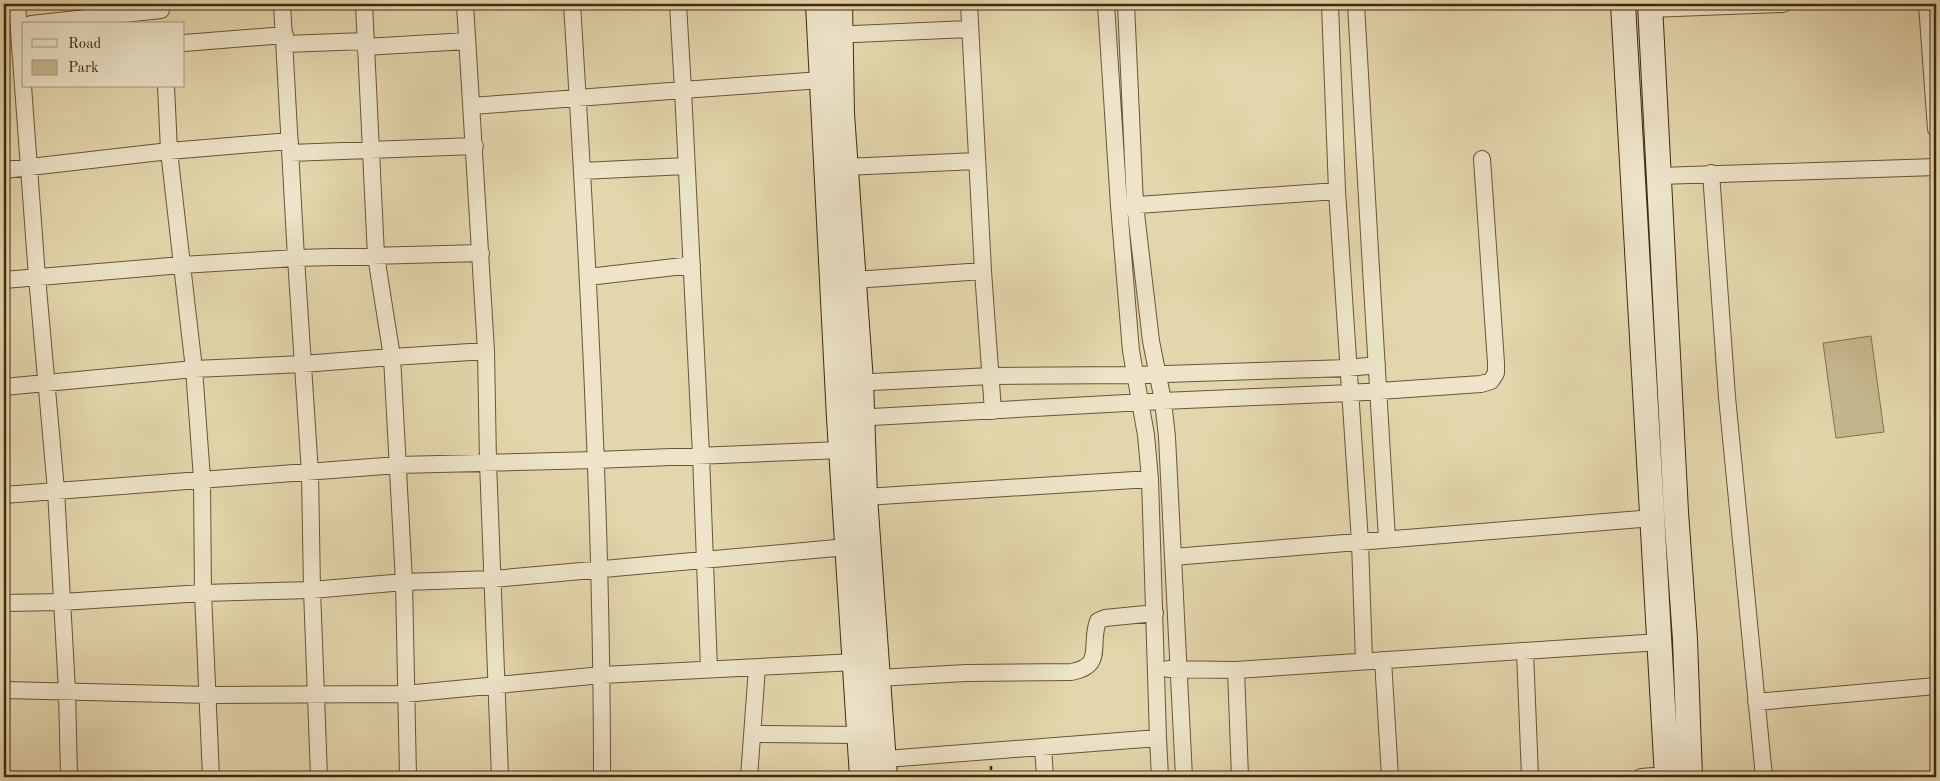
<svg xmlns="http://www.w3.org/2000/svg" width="1940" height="781" font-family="'Old Standard TT',serif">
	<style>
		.green { fill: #c8b991; stroke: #847250 }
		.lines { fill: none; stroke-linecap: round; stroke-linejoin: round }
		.street-casing { stroke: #6a5536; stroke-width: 18 }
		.secondary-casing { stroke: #412a0f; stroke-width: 26 }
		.path { stroke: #412a0f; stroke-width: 2.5; stroke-dasharray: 4 2.5; stroke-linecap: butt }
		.street { stroke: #ede4c9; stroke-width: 16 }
		.secondary { stroke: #ede4c9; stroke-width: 24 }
	</style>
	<rect width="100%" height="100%" fill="#e4d6ac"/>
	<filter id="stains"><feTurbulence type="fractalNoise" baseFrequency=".004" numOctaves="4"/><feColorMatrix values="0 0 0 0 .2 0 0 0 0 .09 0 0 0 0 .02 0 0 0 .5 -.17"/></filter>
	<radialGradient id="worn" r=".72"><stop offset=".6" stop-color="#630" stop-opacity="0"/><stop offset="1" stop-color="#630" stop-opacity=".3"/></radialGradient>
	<path class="green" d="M1871 336 1884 432 1836 438 1823 343Z"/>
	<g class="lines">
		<defs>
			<path id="street" d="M17 4 37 277 56 490 67 691 69 777
				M282 4 296 258 310 473 312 590 319 777
				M364 4 376 256 392 357 486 351
				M465 4 486 351 488 462 500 777
				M572 4C588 261 602 519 602 777
				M678 4 683 90 821 80
				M969 4 983 271 993 411
				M1106 4 1119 206 1131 351 1146 435 1150 479 1158 738 1160 777
				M1126 4 1135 205 1151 341 1163 401 1167 437 1184 777
				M1330 4 1337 191 1360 542 1364 661
				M1356 4C1365 182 1377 361 1387 539
				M1927 4 1936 129
				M1650 9 1783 4
				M31 24 161 10
				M831 35 969 29
				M184 43 285 35
				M285 44 365 41
				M365 47 467 41
				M166 86 169 151 182 265 296 258 481 253
				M472 106 683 90 701 455 709 669
				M290 153 475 146
				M846 167 976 161
				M4 170 169 151 290 141
				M582 171 686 166
				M1711 173 1727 397 1764 777
				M1659 176 1936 167
				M1124 206 1337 191
				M588 277 692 265
				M4 280 182 265 194 369 4 387
				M854 280 983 271
				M852 383 991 376 1135 375 1348 368 1377 365
				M854 418 1163 401 1350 393 1481 384 1491 381 1496 373V363L1482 159
				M4 495 398 465 596 460 841 450
				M865 497 1150 479
				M1173 557 1653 518
				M4 603 62 602 203 593 312 590 404 582 493 579 847 547
				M1525 651 1530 777
				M1383 660 1390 777
				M1168 669 1236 670 1660 642
				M1236 670 1240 777
				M878 678 966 673 1071 672C1105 666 1089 645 1098 621L1105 618 1155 613
				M4 690 209 695 405 694 602 675 855 662
				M1756 702 1936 686
				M752 734 859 735
				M1043 747 1045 777
				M873 760 1158 738
				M211 777 203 593 202 479 194 369 303 364 392 357 404 582 408 777
				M749 777 757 668
				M1641 777 1667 775"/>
			<path id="secondary" d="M818 4 839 418 862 777
				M840 4 842 114 861 382 865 497 885 777
				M1623 4 1667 777
				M1650 4 1676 512 1685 639 1690 777"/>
		</defs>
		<use href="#street" class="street-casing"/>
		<use href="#secondary" class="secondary-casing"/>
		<path class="path" d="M991 766V777"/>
		<use href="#street" class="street"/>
		<use href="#secondary" class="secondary"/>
	</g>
	<rect width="1940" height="781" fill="none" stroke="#e4d6ac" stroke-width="20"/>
	<rect x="5" y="5" width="1930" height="771" fill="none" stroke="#412a0f" stroke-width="2.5"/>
	<rect x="10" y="10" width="1920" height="761" fill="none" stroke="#412a0f"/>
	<rect x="22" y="22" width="162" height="65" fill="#ede4c9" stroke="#a89a7f"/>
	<rect x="32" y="39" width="25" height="8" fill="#ede4c9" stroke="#a89a7f"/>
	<text x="68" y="48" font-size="15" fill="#412a0f">Road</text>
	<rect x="32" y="60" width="25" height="15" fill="#c8b991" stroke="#a89a7f"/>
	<text x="68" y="72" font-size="15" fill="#412a0f">Park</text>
	<rect width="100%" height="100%" filter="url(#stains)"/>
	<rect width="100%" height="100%" fill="url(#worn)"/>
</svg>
